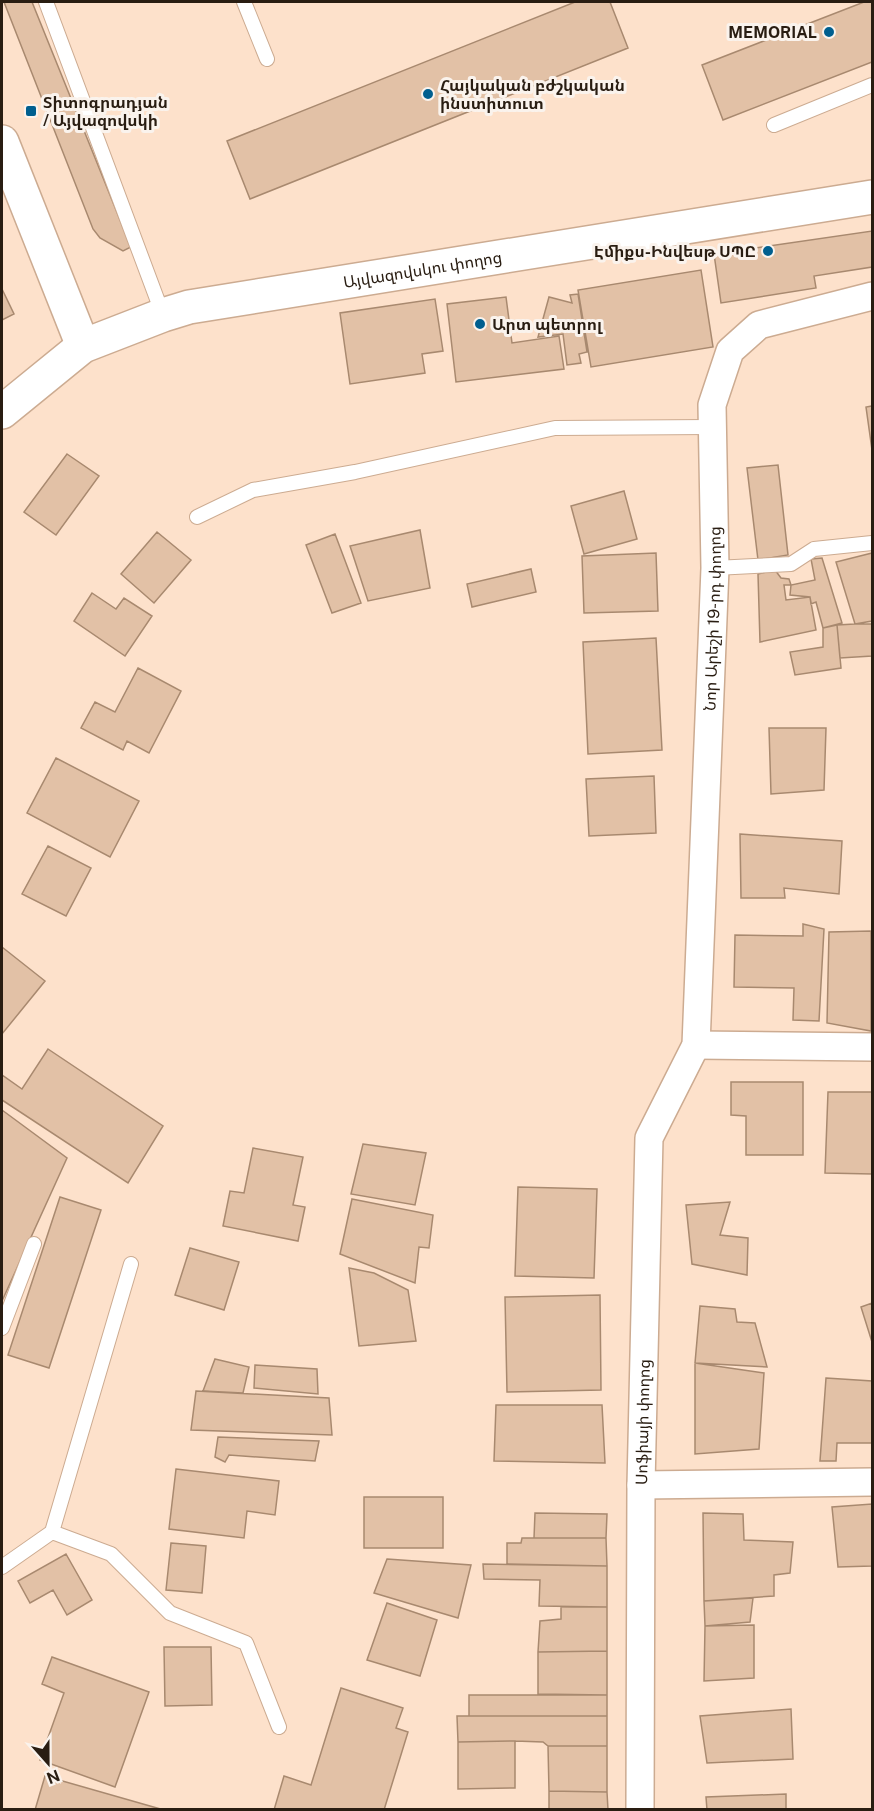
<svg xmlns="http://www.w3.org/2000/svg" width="874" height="1811" font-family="'Public Sans','Noto Sans Armenian',sans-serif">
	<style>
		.building { fill: #e2c1a6; stroke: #a8896f; stroke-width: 1.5 }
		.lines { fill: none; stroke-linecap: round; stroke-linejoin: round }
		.service-casing { stroke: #ccab91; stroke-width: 16 }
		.minor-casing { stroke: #ccab91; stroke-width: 30 }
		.tertiary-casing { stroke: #ccab91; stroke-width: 36 }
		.secondary-casing { stroke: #ccab91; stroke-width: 36 }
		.service { stroke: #fff; stroke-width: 14 }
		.minor { stroke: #fff; stroke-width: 27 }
		.tertiary { stroke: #fff; stroke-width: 33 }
		.secondary { stroke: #fff; stroke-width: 33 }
		.poi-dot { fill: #005f8f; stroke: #faf3ed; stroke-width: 2 }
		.labels { text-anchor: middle; stroke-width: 6; stroke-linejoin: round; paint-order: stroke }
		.poi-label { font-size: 16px; font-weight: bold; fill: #291d12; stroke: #faf3ed; text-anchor: start }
		.street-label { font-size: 16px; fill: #291d12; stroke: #faf3ed }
	</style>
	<rect width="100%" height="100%" fill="#fde1cb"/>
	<path class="building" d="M4 2H32L131 247 123 251 100 238 93 229Z
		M575 2H610L628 48 250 199 227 141Z
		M864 2H872V62L723 120 702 65Z
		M872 231V267L814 276 816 288 721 303 714 254Z
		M701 270 713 347 591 367 578 290Z
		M2 289 14 314 2 320Z
		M578 294 587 352 579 354 581 363 567 365 563 334 538 337 549 297 572 303 570 295Z
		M506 297 512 343 559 336 564 369 456 382 447 304Z
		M435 299 443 351 422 354 425 373 350 384 340 313Z
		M872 406V450L866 407Z
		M67 454 99 476 56 535 24 512Z
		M778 465 788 555 758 560 747 468Z
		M624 491 637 539 584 554 571 506Z
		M420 530 430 588 368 601 350 546Z
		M157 532 191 560 154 603 121 574Z
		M335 534 361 603 332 613 306 545Z
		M656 553 658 611 584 613 582 556Z
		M872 553V621L855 624 836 562Z
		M822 558 842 623 823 628 816 602 811 604 810 597 790 595 791 585 815 580 811 559Z
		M531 569 536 592 472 607 467 584Z
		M775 570 781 578 789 579 791 585H784L786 600 810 597 816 630 760 642 758 574Z
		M92 593 116 609 124 598 152 616 125 656 74 621Z
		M855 624H872V656L840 658 837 625Z
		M837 625 841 668 795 675 790 652 823 647V628Z
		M656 638 662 750 588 754 583 642Z
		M138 668 181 691 149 753 127 741 123 750 81 728 95 702 115 712Z
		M769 728H826L824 790 771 794Z
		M56 758 139 801 110 857 27 813Z
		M654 776 656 833 589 836 586 779Z
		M740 834 842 841 839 894 784 888 785 898H741Z
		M48 846 91 868 66 916 22 894Z
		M803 924 824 929 819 1021 793 1020 794 988 734 987 735 935 803 936Z
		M871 931V1031L827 1023 829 932Z
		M2 947 45 981 2 1034Z
		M48 1049 163 1126 128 1183 2 1100V1075L22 1089Z
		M731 1082H803V1155H746V1116L731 1115Z
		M828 1092H872V1174L825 1173Z
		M2 1110 67 1158 2 1301Z
		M363 1144 426 1153 415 1205 351 1194Z
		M253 1148 303 1157 293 1205 305 1207 298 1241 223 1226 230 1191 244 1193Z
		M518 1187 597 1189 594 1278 515 1276Z
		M60 1197 101 1210 49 1368 8 1355Z
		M352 1199 433 1215 429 1248 419 1247 415 1283 340 1254Z
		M730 1202 720 1235 748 1238 747 1275 692 1264 686 1205Z
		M190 1248 239 1262 224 1310 175 1295Z
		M349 1268 374 1273 408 1290 416 1341 359 1346Z
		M600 1295 601 1390 507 1392 505 1297Z
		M872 1303V1342L861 1307Z
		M700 1306 735 1309 737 1322 755 1323 767 1367 695 1363Z
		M215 1359 249 1367 243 1393 203 1391Z
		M695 1363 764 1373 759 1449 695 1454Z
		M255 1365 317 1369 318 1394 254 1388Z
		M826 1378 872 1381V1443H837L836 1461H820Z
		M196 1391 329 1398 332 1435 191 1430Z
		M496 1405H602L605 1463 494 1461Z
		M218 1437 319 1441 315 1461 229 1455 225 1462 215 1457Z
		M176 1469 279 1481 275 1515 247 1511 244 1538 169 1529Z
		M364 1497H443V1548H364Z
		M872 1504V1566L838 1567 832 1507Z
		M535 1513 607 1514 606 1538H534Z
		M703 1513 743 1514 744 1540 793 1542 790 1573 774 1575V1596L704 1601Z
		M522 1538H606L607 1566 507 1564V1543H521Z
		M171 1543 206 1546 202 1593 166 1590Z
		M66 1554 92 1600 67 1615 53 1590 30 1603 18 1581Z
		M387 1559 471 1565 458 1618 374 1593Z
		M483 1564 607 1566V1607L539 1606 540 1580 484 1579Z
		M753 1598 750 1622 705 1626 704 1601Z
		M387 1603 437 1620 420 1676 367 1660Z
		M561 1607H607V1651L538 1652 540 1621 561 1619Z
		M754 1625V1678L704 1681 705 1626Z
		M164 1647H211L212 1705 165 1706Z
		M607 1651V1695L538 1694V1652Z
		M52 1657 149 1692 115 1787 40 1760 64 1693 42 1684Z
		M341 1688 403 1708 396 1728 408 1732 384 1810H274L284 1776 311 1785Z
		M469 1695H607V1716H469Z
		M791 1709 793 1759 707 1763 700 1716Z
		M457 1716H607V1746H548L543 1742 515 1741 458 1742Z
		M515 1741V1788L458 1789V1742Z
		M548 1746H607V1792L549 1791Z
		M45 1776 164 1810H35Z
		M549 1791 607 1792 608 1810H549Z
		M786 1794V1810H707L706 1797Z"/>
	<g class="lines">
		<defs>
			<path id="service" d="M46 2 163 315
				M244 2 267 59
				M774 125 872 85
				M197 517 253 490 355 472 555 428 711 427
				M715 568 791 564 814 549 872 543
				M2 1328 34 1244
				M52 1532 111 1554 170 1613 246 1643 279 1727
				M2 1567 52 1532 131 1264"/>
			<g id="minor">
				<path d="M696 1045 872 1047"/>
				<path d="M641 1485 872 1482"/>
				<path id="s1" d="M640 1810 641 1485 649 1138 696 1045 715 568 712 405 730 351 759 325 872 296"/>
			</g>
			<path id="tertiary" d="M2 142 83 346"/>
			<g id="secondary">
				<path id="s2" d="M2 412 83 346 163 315 189 307 872 197"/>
			</g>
		</defs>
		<use href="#service" class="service-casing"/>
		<use href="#minor" class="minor-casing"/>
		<use href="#tertiary" class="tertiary-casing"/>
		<use href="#secondary" class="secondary-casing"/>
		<use href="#service" class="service"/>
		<use href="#minor" class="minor"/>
		<use href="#tertiary" class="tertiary"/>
		<use href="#secondary" class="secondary"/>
	</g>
	<g class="poi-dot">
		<circle cx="829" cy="32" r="6"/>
		<circle cx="428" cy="94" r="6"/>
		<rect x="25" y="105" width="12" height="12" rx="3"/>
		<circle cx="768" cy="251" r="6"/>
		<circle cx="480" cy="324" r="6"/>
	</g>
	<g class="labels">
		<g class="poi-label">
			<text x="817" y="38" text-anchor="end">MEMORIAL</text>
			<text x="440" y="91">Հայկական բժշկական<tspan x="440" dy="18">ինստիտուտ</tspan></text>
			<text x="43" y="108">Տիտոգրադյան<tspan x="43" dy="18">/ Այվազովսկի</tspan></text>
			<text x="756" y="257" text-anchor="end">Էմիքս-Ինվեսթ ՍՊԸ</text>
			<text x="492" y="330">Արտ պետրոլ</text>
		</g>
		<g class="street-label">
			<text dy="6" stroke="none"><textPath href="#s2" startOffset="454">Այվազովսկու փողոց</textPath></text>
			<text dy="6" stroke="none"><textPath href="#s1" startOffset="1203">Նոր Արեշի 19-րդ փողոց</textPath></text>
			<text dy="6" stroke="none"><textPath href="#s1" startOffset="388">Սոֆիայի փողոց</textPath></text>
		</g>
	</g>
	<rect width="874" height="1811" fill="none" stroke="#291d12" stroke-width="6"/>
	<g transform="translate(48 1763) rotate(159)" stroke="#faf3ed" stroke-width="4.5" paint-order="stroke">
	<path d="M0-4.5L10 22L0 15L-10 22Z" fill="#291d12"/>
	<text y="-9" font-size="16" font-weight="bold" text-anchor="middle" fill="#291d12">N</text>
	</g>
</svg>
